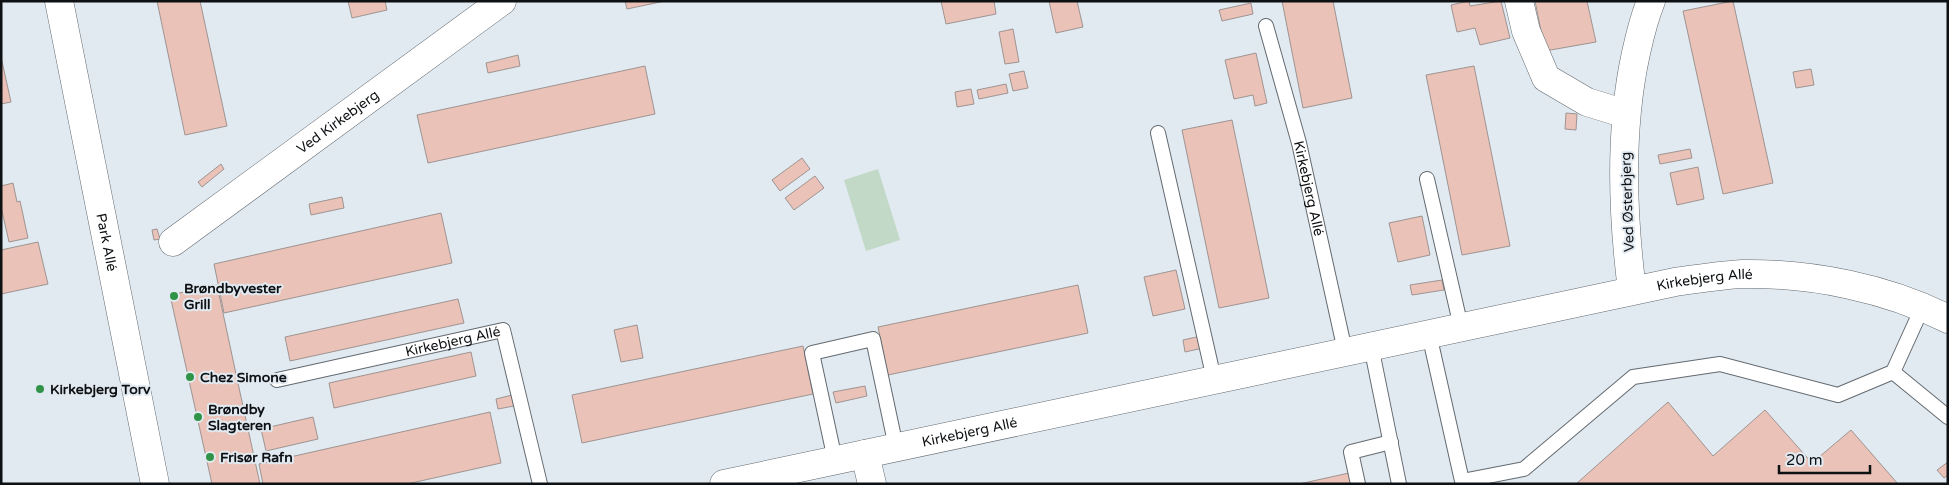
<svg xmlns="http://www.w3.org/2000/svg" width="1949" height="485" font-family="'Varela Round',sans-serif">
	<style>
		.green { fill: #c1d9c6 }
		.building { fill: #eac2b7; stroke: #9e9492 }
		.lines { fill: none; stroke-linecap: round; stroke-linejoin: round }
		.lane-casing { stroke: #636a70; stroke-width: 16 }
		.street-casing { stroke: #636a70; stroke-width: 29 }
		.secondary-casing { stroke: #636a70; stroke-width: 29 }
		.lane { stroke: #fff; stroke-width: 14 }
		.street { stroke: #fff; stroke-width: 28 }
		.secondary { stroke: #fff; stroke-width: 28 }
		.poi-dot { fill: #2f9348; stroke: #e2eaf1; stroke-width: 2 }
		.labels { text-anchor: middle; stroke-width: 4; stroke-linejoin: round; paint-order: stroke }
		.street-label { font-size: 14px; fill: #0e1113; stroke: #e2eaf1 }
		.poi-label { font-size: 14px; font-weight: bold; fill: #0e1113; stroke: #e2eaf1; text-anchor: start }
	</style>
	<rect width="100%" height="100%" fill="#e2eaf1"/>
	<path class="green" d="M878 169 900 240 866 251 844 180Z"/>
	<path class="building" d="M157 1H200L227 126 185 135Z
		M348 1H385L387 10 352 18Z
		M625 1H665L627 9Z
		M941 1H994L996 14 946 24Z
		M1049 1H1077L1083 27 1056 33Z
		M1282 1H1333L1352 98 1303 108Z
		M1469 1 1470 6 1501 1 1510 38 1480 45 1475 28 1457 32 1451 5Z
		M1535 1H1587L1596 42 1545 51Z
		M1733 1 1773 183 1723 194 1683 11Z
		M1251 3 1253 14 1222 21 1219 10Z
		M1013 29 1019 62 1005 64 999 32Z
		M1256 53 1267 103 1255 106 1253 95 1234 99 1225 60Z
		M518 55 520 66 488 73 486 63Z
		M1 57 11 102 1 104Z
		M645 66 655 114 428 163 417 115Z
		M1474 66 1510 246 1462 255 1426 75Z
		M1811 69 1814 85 1796 88 1793 72Z
		M1024 71 1028 88 1013 91 1009 74Z
		M1006 84 1008 93 979 99 977 90Z
		M971 89 974 104 957 107 955 92Z
		M1566 113 1577 114 1576 130 1565 129Z
		M1232 120 1269 298 1219 308 1182 130Z
		M1690 149 1692 158 1660 164 1658 155Z
		M802 158 810 169 780 191 772 180Z
		M221 164 224 169 202 187 198 182Z
		M1698 167 1704 199 1677 205 1670 173Z
		M815 176 824 188 794 210 785 198Z
		M13 183 17 202 20 201 28 238 9 242 1 207V186Z
		M342 197 344 208 311 215 309 204Z
		M441 213 452 263 224 313 214 264Z
		M1422 216 1430 255 1398 262 1389 223Z
		M157 229 160 239 154 240 152 230Z
		M38 242 48 284 1 294V250Z
		M1176 270 1185 309 1153 316 1144 277Z
		M1442 280 1444 290 1412 295 1410 285Z
		M217 285 236 374 260 484H212L170 295Z
		M1078 285 1088 333 888 375 878 327Z
		M458 299 464 323 290 361 285 337Z
		M637 325 643 358 621 362 614 330Z
		M1201 336 1203 348 1185 352 1183 340Z
		M803 346 813 394 582 443 572 395Z
		M471 352 476 376 334 408 329 383Z
		M865 386 867 396 836 403 833 392Z
		M512 395 514 406 498 409 496 399Z
		M1668 402 1713 456 1765 410 1812 463 1851 430 1898 484H1576Z
		M490 412 501 463 407 484H263L259 464Z
		M313 417 318 439 266 451 261 429Z
		M1948 462V475L1944 478 1937 470Z
		M1349 473 1352 484H1299Z"/>
	<g class="lines">
		<defs>
			<g id="lane">
				<path id="s1" d="M1266 26 1299 143 1345 351"/>
				<path d="M1158 133 1214 379"/>
				<path d="M1427 179 1461 327"/>
				<path d="M1429 334 1462 481 1524 469 1633 377 1720 364 1838 395 1893 372 1923 306"/>
				<path d="M1371 346 1399 484"/>
				<path d="M1893 372 1948 417"/>
				<path id="s2" d="M277 380 503 330 540 484"/>
				<path d="M835 460 812 353 873 339 896 447"/>
				<path d="M1358 484 1351 452 1391 442"/>
			</g>
			<g id="street">
				<path d="M1519 1 1526 31 1546 78 1587 102 1626 114"/>
				<path id="s3" d="M173 242 502 1"/>
				<path d="M1632 290C1622 211 1619 130 1636 53 1640 35 1644 18 1651 1"/>
				<path d="M865 454 872 484"/>
				<path id="s4" d="M724 484 1675 282C1698 279 1720 275 1743 274 1811 273 1887 288 1948 319"/>
			</g>
			<g id="secondary">
				<path id="s5" d="M59 1 155 484"/>
			</g>
		</defs>
		<use href="#lane" class="lane-casing"/>
		<use href="#street" class="street-casing"/>
		<use href="#secondary" class="secondary-casing"/>
		<use href="#lane" class="lane"/>
		<use href="#street" class="street"/>
		<use href="#secondary" class="secondary"/>
	</g>
	<g class="poi-dot">
		<circle cx="174" cy="296" r="5"/>
		<circle cx="190" cy="377" r="5"/>
		<circle cx="40" cy="389" r="5"/>
		<circle cx="198" cy="417" r="5"/>
		<circle cx="210" cy="457" r="5"/>
	</g>
	<g class="labels">
		<g class="street-label">
			<text dy="5" stroke="none"><textPath href="#s3" startOffset="204">Ved Kirkebjerg</textPath></text>
			<text dy="5" stroke="none"><textPath href="#s1" startOffset="168">Kirkebjerg Allé</textPath></text>
			<text transform="translate(1627 202) rotate(-92)" y="5">Ved Østerbjerg</text>
			<text dy="5" stroke="none"><textPath href="#s5" startOffset="246">Park Allé</textPath></text>
			<text dy="5" stroke="none"><textPath href="#s4" startOffset="1002">Kirkebjerg Allé</textPath></text>
			<text dy="5" stroke="none"><textPath href="#s2" startOffset="180">Kirkebjerg Allé</textPath></text>
			<text dy="5" stroke="none"><textPath href="#s4" startOffset="251">Kirkebjerg Allé</textPath></text>
		</g>
		<g class="poi-label">
			<text x="184" y="293">Brøndbyvester<tspan x="184" dy="16">Grill</tspan></text>
			<text x="200" y="382">Chez Simone</text>
			<text x="50" y="394">Kirkebjerg Torv</text>
			<text x="208" y="414">Brøndby<tspan x="208" dy="16">Slagteren</tspan></text>
			<text x="220" y="462">Frisør Rafn</text>
		</g>
	</g>
	<rect width="1949" height="485" fill="none" stroke="#0e1113" stroke-width="5"/>
	<path d="M1779 465v8h91v-8" fill="none" stroke="#0e1113" stroke-width="2.5"/>
	<text x="1786" y="465" font-size="15" fill="#0e1113" stroke="#e2eaf1" stroke-width="4" paint-order="stroke">20 m</text>
</svg>
